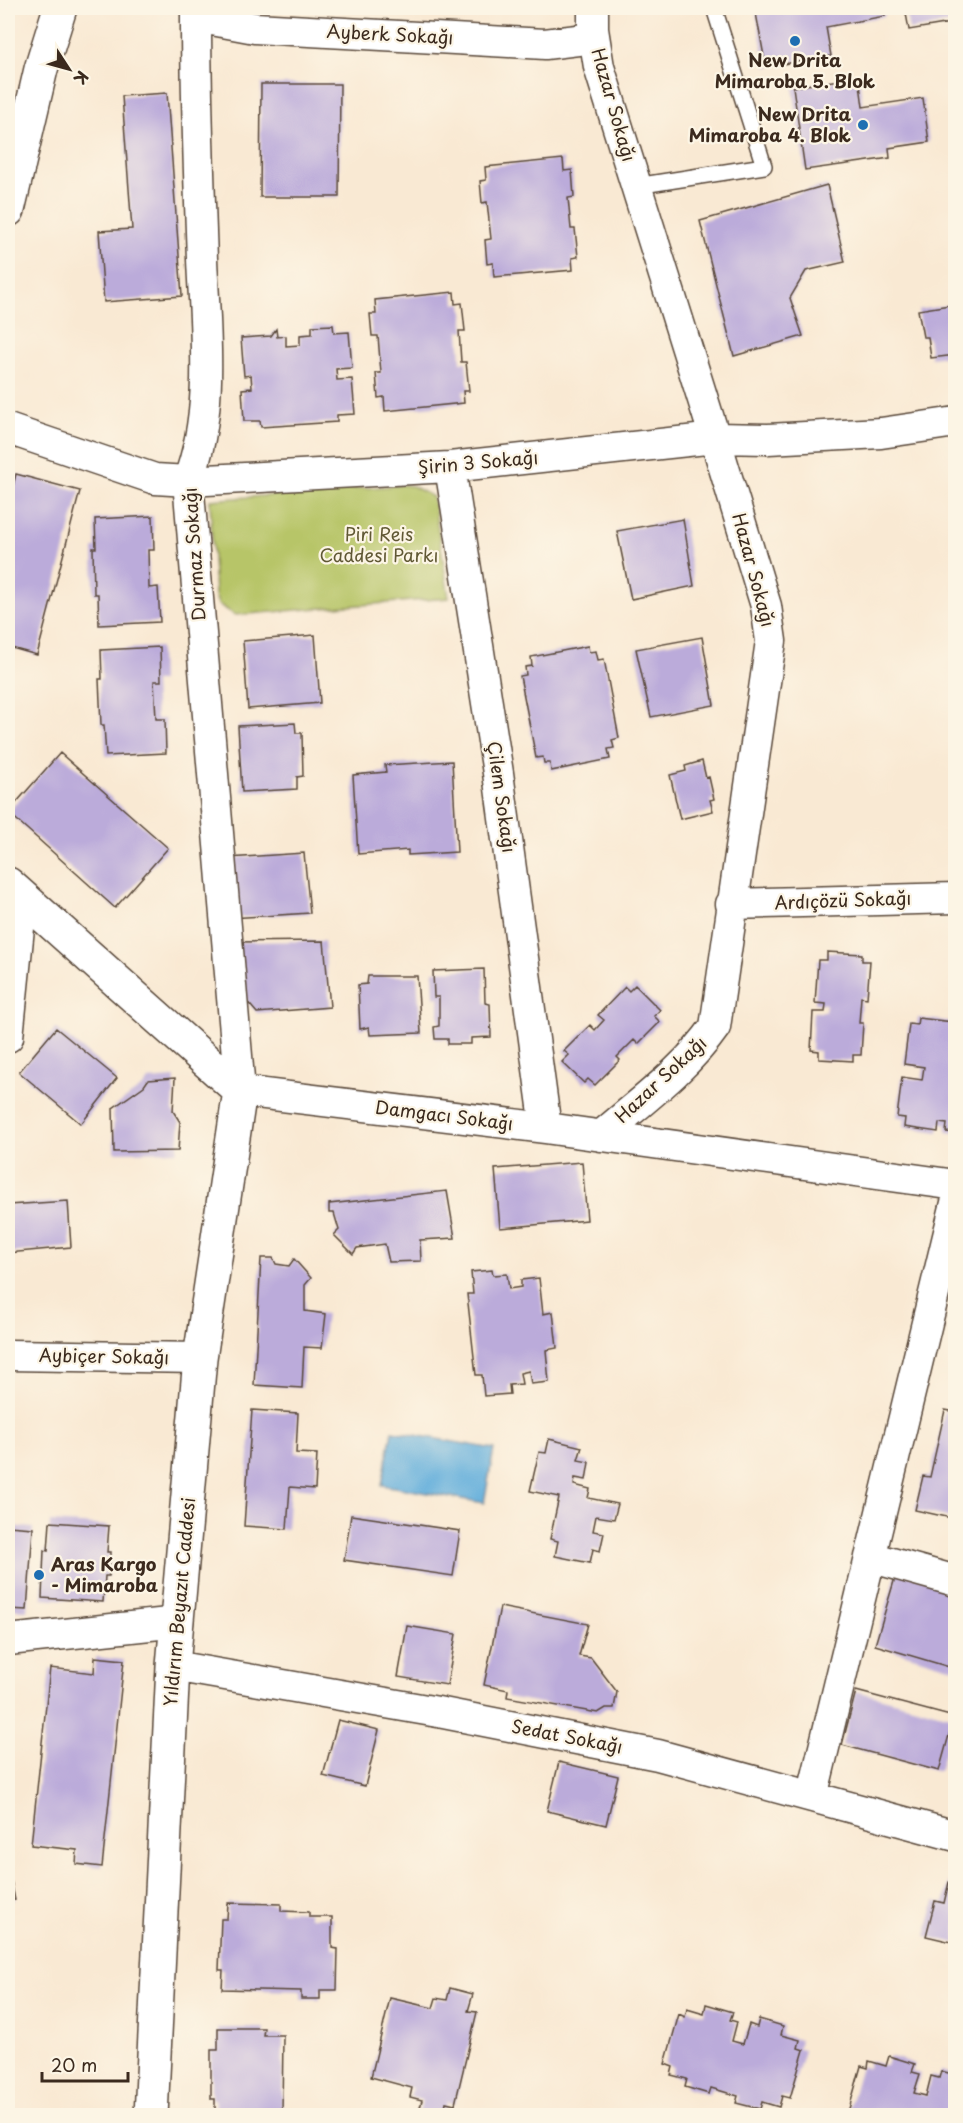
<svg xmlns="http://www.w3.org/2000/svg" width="963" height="2123" font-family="'Playpen Sans',sans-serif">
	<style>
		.green { fill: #b7c567; stroke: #797842; stroke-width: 1.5 }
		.water { fill: #64afdc; stroke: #506c7d; stroke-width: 1.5 }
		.building { fill: #bbabda }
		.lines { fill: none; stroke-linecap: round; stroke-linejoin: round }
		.lane-casing { stroke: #584739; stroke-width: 18 }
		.street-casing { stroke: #584739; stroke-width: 33 }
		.secondary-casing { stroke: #584739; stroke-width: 36 }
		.lane { stroke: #fff; stroke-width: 15 }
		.street { stroke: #fff; stroke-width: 30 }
		.secondary { stroke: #fff; stroke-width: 33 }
		.poi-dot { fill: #1f6fb2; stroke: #fcf5e5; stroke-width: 2 }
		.labels { text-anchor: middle; stroke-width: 4.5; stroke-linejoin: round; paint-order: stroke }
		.street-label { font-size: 18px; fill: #3b2a1e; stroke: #fcf5e5 }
		.poi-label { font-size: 18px; font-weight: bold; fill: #3b2a1e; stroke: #fcf5e5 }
		.park-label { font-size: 18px; fill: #605834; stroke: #fcf5e5 }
	</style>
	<rect width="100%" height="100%" fill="#fcf5e5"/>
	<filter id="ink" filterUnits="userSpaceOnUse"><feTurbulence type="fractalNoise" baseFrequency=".0167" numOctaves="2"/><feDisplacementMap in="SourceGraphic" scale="12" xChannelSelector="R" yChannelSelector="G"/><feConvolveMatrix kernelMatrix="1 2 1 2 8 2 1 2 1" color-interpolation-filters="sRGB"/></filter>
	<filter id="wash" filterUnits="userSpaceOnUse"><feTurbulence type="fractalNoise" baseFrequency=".008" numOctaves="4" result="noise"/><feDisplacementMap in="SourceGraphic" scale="24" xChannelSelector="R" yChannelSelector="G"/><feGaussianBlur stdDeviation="1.35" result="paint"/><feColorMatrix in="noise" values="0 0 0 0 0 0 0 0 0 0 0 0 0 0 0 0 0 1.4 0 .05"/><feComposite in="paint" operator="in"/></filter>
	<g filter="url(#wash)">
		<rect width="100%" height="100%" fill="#f9e9d3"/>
		<path class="green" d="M404 485 413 486 433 497 449 598 235 615 218 604 215 595 210 500Z"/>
		<path class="water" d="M392 1431 494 1449 484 1503 382 1485Z"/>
		<g id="blocks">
			<path class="building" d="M755 8H884L885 16 826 27 831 56 766 67Z
				M905 8H956V22L909 30Z
				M859 77 863 107 923 98 929 142 889 148 890 158 805 170 793 87Z
				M261 84H340L339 197H260Z
				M167 93 182 296 104 302 99 231 132 229 122 96Z
				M563 159 564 171 572 170 574 197 568 198 571 229H575L578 257 572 258 573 270 494 277 493 263 487 264 485 240 491 239 487 202 482 203 480 181 486 180 485 167Z
				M827 185 845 262 806 271 790 298 803 336 734 356 700 221Z
				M454 292 455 304 462 303 465 331H459L461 362H466L469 391H463L464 403 385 411 384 397 378 398 376 373H381L378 336H372L370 314H376L375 300Z
				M956 304V355L931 358 928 337H923L918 310Z
				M333 325 334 333 349 332 352 368 336 369 337 380 352 379 355 414 337 415V422L261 427 260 421H244L242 389 252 388 251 375 244 376 241 338 271 336 276 329 277 337 286 336V346L300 345V335L312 334V326Z
				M16 474 80 491 37 655 8 647V506Z
				M153 516 154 550H148L149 588 158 587 160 622 99 625 98 594H94L93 548H96L95 519Z
				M683 519 694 586 631 599 617 531Z
				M315 635 320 703 248 709 243 641Z
				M702 637 714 705 651 717 636 649Z
				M588 646 589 652 596 651 598 660 604 659 619 738 612 740 614 748 608 749 610 759 551 771 550 763H544L543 757 536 758 520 676 526 675 525 667 532 666 531 657Z
				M160 647 161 681H154L156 719H165L166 753 106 756 104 725H101L99 679H102L101 650Z
				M295 723 296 733H302L303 776 297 777V789L242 792 238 726Z
				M60 753 168 848 115 908 8 812Z
				M452 761 457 852 408 855V850L358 854 353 775 386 772 385 765Z
				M702 761 706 778 709 777 714 799 710 800 713 811 680 819 670 775 686 771 685 766Z
				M304 853 310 913 230 918 227 858Z
				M324 941 330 1007 257 1013 234 986 228 942Z
				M827 952 862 954V961H870L867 998 861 997 859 1023H863L861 1055H853V1061L819 1059V1051L811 1050 813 1012H825L826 1004 815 1003 818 960H827Z
				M484 969 485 1003 490 1004 491 1037 471 1038V1044H448V1039H435L434 1027 439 1026V997H434L433 971Z
				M368 976H417L421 1033 370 1035 369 1027 360 1029 358 985 367 984Z
				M635 985 660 1010 654 1016 660 1022 638 1044 634 1040 617 1057 620 1060 595 1085 588 1079 584 1083 562 1062 569 1055 564 1051 590 1025 595 1030 604 1020 598 1015 625 987 629 991Z
				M918 1018 953 1022 951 1030 956 1031V1133L946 1132 947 1124 939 1123 938 1132 904 1127 905 1118 897 1117 902 1077 922 1080 924 1067 904 1064 909 1024 917 1025Z
				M56 1028 117 1078 81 1124 19 1072Z
				M175 1078 173 1111 180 1122 178 1151 114 1152 113 1108 144 1086 148 1080Z
				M582 1162 587 1220 500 1228 495 1169Z
				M447 1191 455 1238 420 1240 421 1261 389 1262 385 1244 357 1248 353 1254 334 1235 339 1230 334 1213H329V1204Z
				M68 1201 71 1247 8 1253V1205Z
				M261 1258H273L276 1264 289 1266 294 1259 311 1278 305 1285V1311L326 1314 322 1348 304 1347 302 1388 254 1385Z
				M492 1270 493 1275 507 1274 509 1289 521 1287V1280L539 1278 543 1314 553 1312 557 1348 546 1350 549 1382 531 1384 529 1371 520 1373 522 1384 509 1385 510 1394 484 1396 482 1375H476L467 1294H473L471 1272Z
				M252 1410 298 1413 296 1453 317 1454 315 1489 290 1487 287 1529 244 1526Z
				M945 1410 956 1412V1519L915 1510 923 1476 930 1477Z
				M549 1439 582 1447 578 1460 589 1462 586 1480 575 1478 574 1485 590 1489 588 1498 618 1504 614 1519 596 1516 593 1531 604 1533 600 1551 593 1549 590 1563 555 1556 558 1541 550 1539 559 1497 530 1491 539 1452 546 1453Z
				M351 1515 460 1531 453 1576 344 1560Z
				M50 1522 109 1526 107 1552H110L109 1576H105L103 1602 42 1598 44 1550 48 1551Z
				M8 1526 33 1528 27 1610 8 1609Z
				M897 1571 956 1589V1669L875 1645Z
				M500 1607 588 1624 579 1656 591 1658 617 1692 614 1708H606L598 1713 507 1697 508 1690 484 1685Z
				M407 1626 456 1634 447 1685 398 1677Z
				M95 1657 124 1660 102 1867 76 1864 77 1850 31 1845 50 1668 94 1673Z
				M856 1691 954 1717 939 1771 842 1745Z
				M338 1720 379 1730 365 1786 323 1776Z
				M559 1762 618 1776 606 1825 547 1811Z
				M8 1865 15 1900 8 1901Z
				M949 1882 956 1883V1943L926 1936 935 1901 944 1903Z
				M228 1903 281 1904V1911L309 1912V1917H332V1948L338 1949 337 1990H320V1999H301V1991L222 1989 223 1970H219L221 1919H227Z
				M450 1988 473 1994 468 2011 477 2012 455 2104 446 2102 443 2116H432L419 2112 422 2100 410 2097 412 2088 371 2077 390 1998 433 2008 436 1998 447 2000Z
				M706 2004 733 2012 730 2020 737 2022 732 2041 743 2044 749 2024 757 2027 759 2019 783 2026 781 2035 800 2040 798 2048 804 2050 790 2098 782 2096 779 2107 762 2102 760 2109 736 2103 738 2096 711 2088 709 2094 685 2087 687 2079 671 2075 673 2067 665 2064 679 2014 685 2017 687 2009 704 2014Z
				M218 2028H264L263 2035H283L282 2114 215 2116V2099H211V2050H218Z
				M889 2056 915 2064 912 2072 920 2074 914 2093 926 2096 931 2076 939 2078 941 2071 956 2075V2116H847L861 2066 868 2068 869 2061 886 2066Z"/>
		</g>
	</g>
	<g filter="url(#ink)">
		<use href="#blocks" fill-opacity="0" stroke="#584739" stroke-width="1.5"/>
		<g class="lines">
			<defs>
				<path id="lane" d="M636 186 764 166 714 8"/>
				<path id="street" d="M196 8V17L255 28 545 44 594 38
					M593 8V29L599 67 715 438 766 606 771 641 715 1027C685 1070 640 1102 601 1136
					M196 17C196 98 199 179 202 259 205 332 215 411 188 481L240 1091 546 1128 956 1185
					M8 429 155 479 188 481 450 467 715 438 768 439 881 433 956 422
					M450 467 498 773 546 1128
					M731 904 956 898
					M8 1037 22 898
					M8 1355 200 1358
					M870 1557 956 1581
					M8 1640 178 1622
					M173 1666 438 1712 658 1755 956 1836
					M812 1797 956 1203"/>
				<path id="secondary" d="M8 210 41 69 60 8
					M8 884 240 1091 200 1358 173 1666 151 2116"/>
			</defs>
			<use href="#lane" class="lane-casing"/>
			<use href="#street" class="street-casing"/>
			<use href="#secondary" class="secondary-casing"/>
			<use href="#lane" class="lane"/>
			<use href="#street" class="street"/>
			<use href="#secondary" class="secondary"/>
		</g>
	</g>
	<g class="poi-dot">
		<circle cx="795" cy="41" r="6"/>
		<circle cx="863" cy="125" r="6"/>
		<circle cx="39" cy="1575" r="6"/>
	</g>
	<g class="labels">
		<g class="street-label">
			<text transform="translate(390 35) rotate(3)" y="6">Ayberk Sokağı</text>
			<text transform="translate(613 105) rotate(74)" y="6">Hazar Sokağı</text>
			<text transform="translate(478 463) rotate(-5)" y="6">Şirin 3 Sokağı</text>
			<text transform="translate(195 554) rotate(-94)" y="6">Durmaz Sokağı</text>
			<text transform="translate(753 570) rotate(75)" y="6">Hazar Sokağı</text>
			<text transform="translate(501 797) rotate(82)" y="6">Çilem Sokağı</text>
			<text transform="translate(843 901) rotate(-2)" y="6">Ardıçözü Sokağı</text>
			<text transform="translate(661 1080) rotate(-43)" y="6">Hazar Sokağı</text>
			<text transform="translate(444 1116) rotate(7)" y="6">Damgacı Sokağı</text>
			<text transform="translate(104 1357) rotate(1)" y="6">Aybiçer Sokağı</text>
			<text transform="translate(180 1602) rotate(-85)" y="6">Yıldırım Beyazıt Caddesi</text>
			<text transform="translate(567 1737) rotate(11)" y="6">Sedat Sokağı</text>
		</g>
		<g class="poi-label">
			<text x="795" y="67">New Drita<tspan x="795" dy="21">Mimaroba 5. Blok</tspan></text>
			<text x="851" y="121" text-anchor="end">New Drita<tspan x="851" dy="21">Mimaroba 4. Blok</tspan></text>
			<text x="51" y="1571" text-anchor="start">Aras Kargo<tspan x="51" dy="21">- Mimaroba</tspan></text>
		</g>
		<g class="park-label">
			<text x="379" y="541">Piri Reis<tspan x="379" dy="21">Caddesi Parkı</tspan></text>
		</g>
	</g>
	<rect width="963" height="2123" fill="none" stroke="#fcf5e5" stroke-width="30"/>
	<g transform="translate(69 69) rotate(126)" stroke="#fcf5e5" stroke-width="4.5" paint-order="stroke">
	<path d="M0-4.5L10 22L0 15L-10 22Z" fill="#3b2a1e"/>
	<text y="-9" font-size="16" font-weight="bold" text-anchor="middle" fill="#3b2a1e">K</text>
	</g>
	<path d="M42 2072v9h86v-9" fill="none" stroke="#3b2a1e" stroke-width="3"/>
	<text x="51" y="2072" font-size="18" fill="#3b2a1e" stroke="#fcf5e5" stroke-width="4.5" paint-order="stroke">20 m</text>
</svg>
